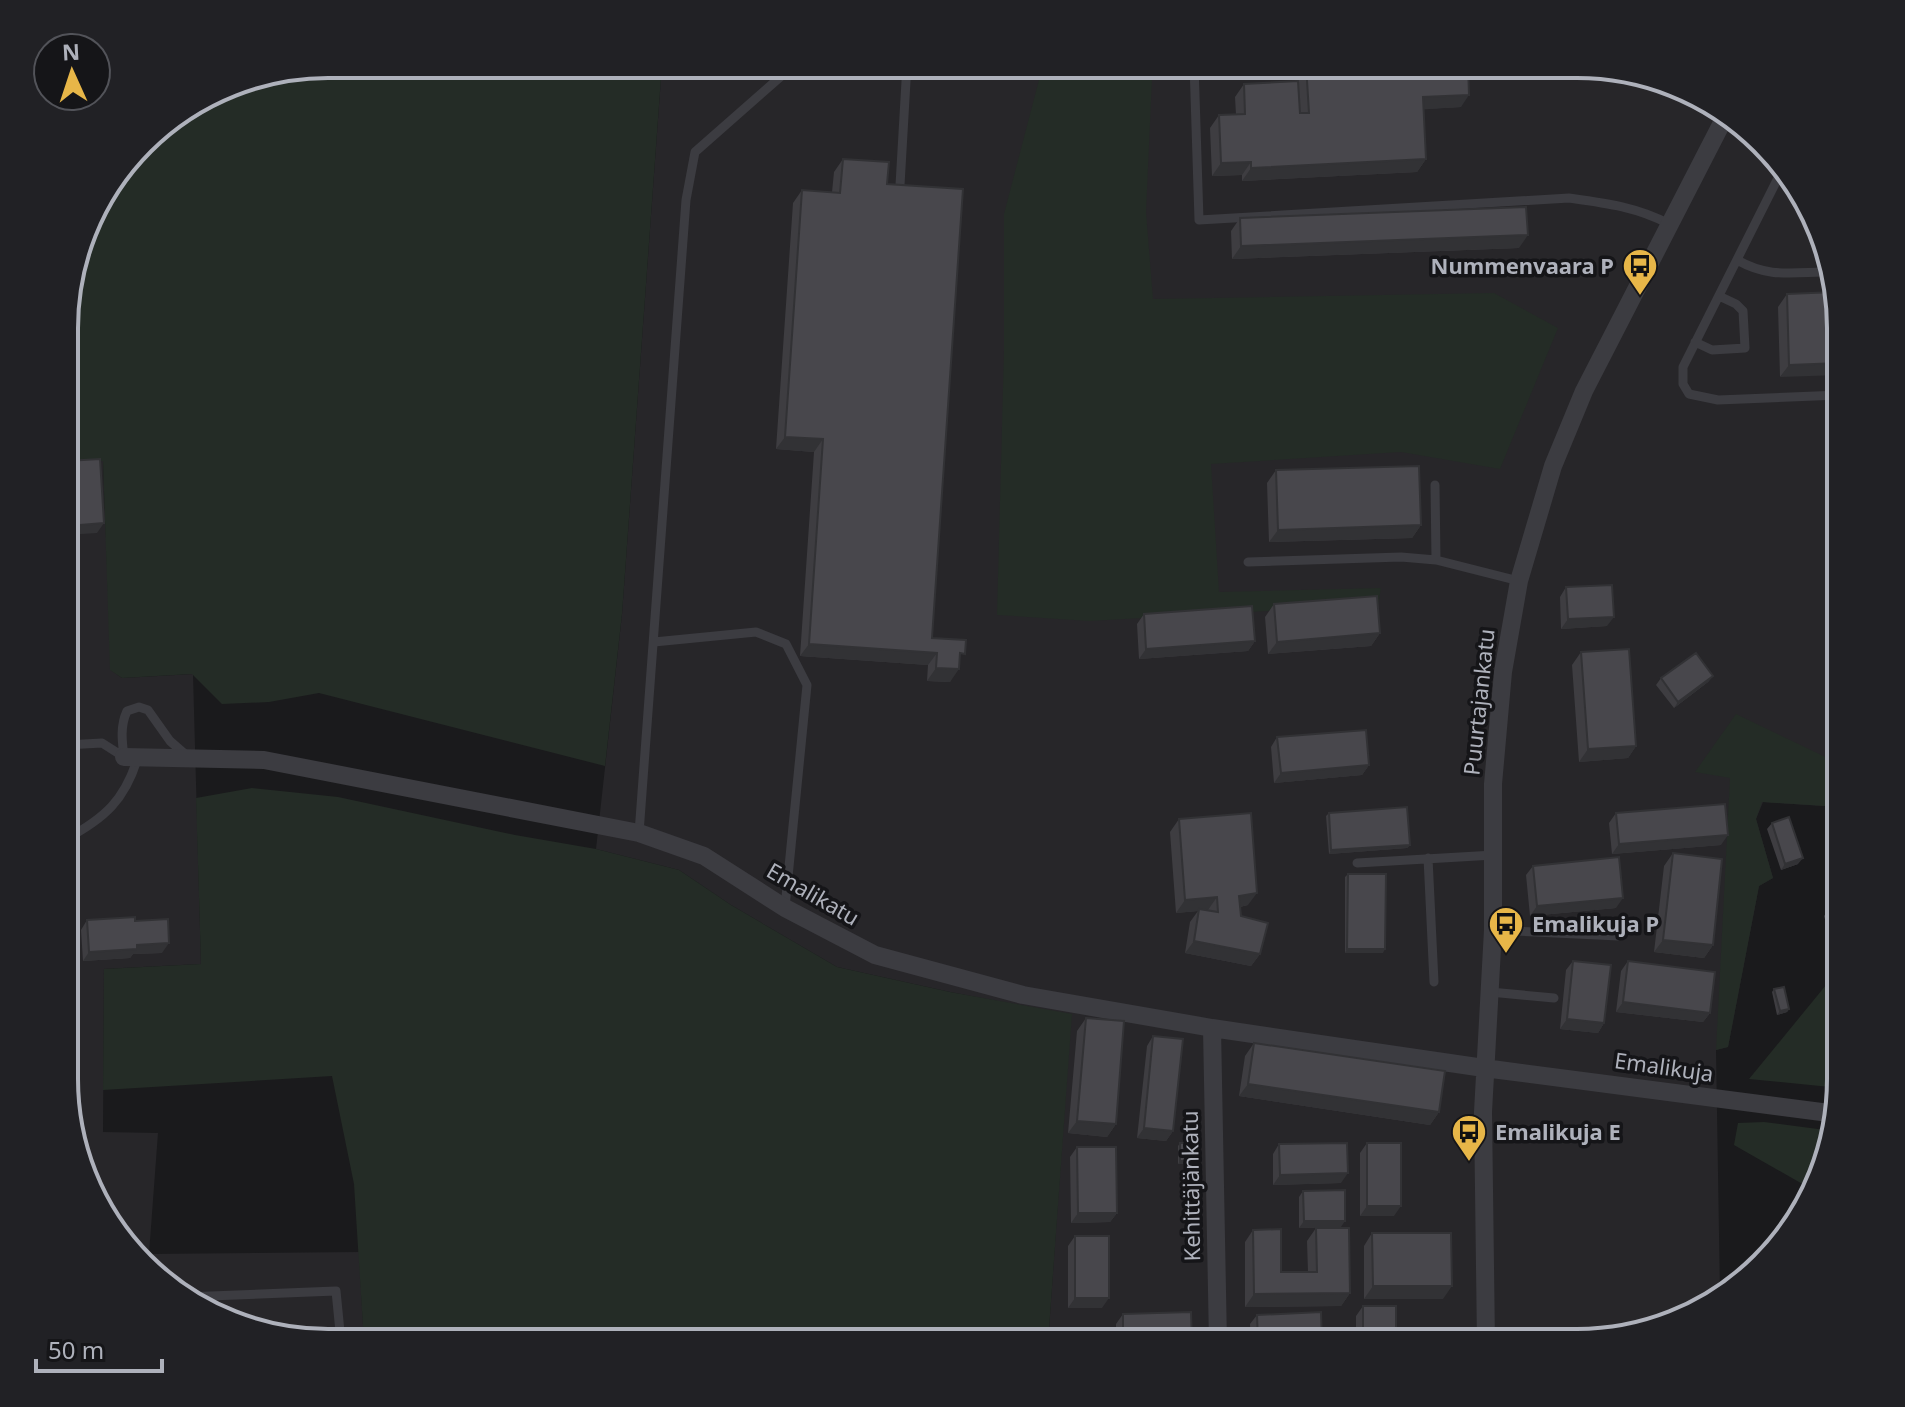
<svg xmlns="http://www.w3.org/2000/svg" width="1905" height="1407" font-family="'Noto Sans',sans-serif">
	<style>
		.built { fill: #272629 }
		.green { fill: #242c26 }
		.lines { fill: none; stroke-linecap: round; stroke-linejoin: round }
		.service { stroke: #3c3c41; stroke-width: 9 }
		.minor { stroke: #3c3c41; stroke-width: 18 }
		.wall { fill: #3e3d41 }
		.shaded-wall { fill: #323235 }
		.building { fill: #48474c; stroke: #323235; stroke-width: 2 }
		.labels { text-anchor: middle; stroke-width: 7; stroke-linejoin: round; paint-order: stroke }
		.poi-label { font-size: 22px; font-weight: bold; fill: #aeb1bb; stroke: #151518; text-anchor: start }
		.street-label { font-size: 22px; fill: #aeb1bb; stroke: #151518 }
		.rim { fill: none; stroke: #aeb1bb; stroke-width: 4 }
	</style>
	<rect width="100%" height="100%" fill="#1a1a1c"/>
	<path class="built" d="M662 64 1594 65 1677 84 1738 119 1814 211 1840 311V807L1763 802 1756 819 1773 878 1759 886 1728 1047 1716 1050 1720 1294 1694 1316 1577 1343H1048L1071 1015 950 992 837 967 731 905 679 870 596 849 622 614Z
		M103 460 111 670 122 678 193 674 201 964 104 969 103 1132 158 1133 149 1254 359 1252 364 1342H311L243 1329 167 1288 99 1210 66 1113V462Z"/>
	<path class="green" d="M328 64H662L622 614 605 766 319 693 269 702 222 704 192 674 122 678 110 670 103 461 66 462V293L99 197 154 129 243 78Z
		M1040 76 1152 78 1146 212 1153 299 1494 293 1558 328 1500 469 1401 452 1211 464 1219 592 1381 588 1378 605 1089 621 997 615 1004 351V214Z
		M1736 714 1840 764V807L1762 802 1756 819 1773 878 1759 886 1728 1047 1716 1050 1730 778 1695 772Z
		M252 788 338 797 515 835 596 849 679 870 731 905 837 967 950 992 1072 1014 1048 1343 364 1342 354 1184 332 1076 103 1090 104 969 201 964 196 798Z
		M1840 968V1088L1749 1079Z
		M1764 1122 1833 1131 1827 1164 1813 1190 1734 1145 1738 1123Z"/>
	<g class="lines">
		<path class="service" d="M1194 64 1199 220 1569 198C1605 203 1637 207 1669 224
			M1781 172 1683 367V384L1689 394 1718 400 1840 395
			M900 185 907 64
			M1737 260C1767 277 1788 273 1822 272
			M1695 342 1712 350 1745 348 1743 311 1736 304 1719 296
			M1435 485 1436 560
			M1248 562 1401 557 1436 560 1519 581
			M654 642 756 632 786 644 807 685 785 907
			M66 745 102 743 124 757
			M124 757C122 741 120 726 127 711L139 707 148 710 170 741 186 755
			M639 833 686 200 695 152 795 64
			M66 839C105 818 125 800 138 757
			M1428 858 1434 982
			M1357 863 1494 855
			M1493 930 1618 936
			M1490 992 1554 998
			M184 1297 336 1291 341 1342
			M294 1339 341 1337"/>
		<path class="minor" d="M124 757 264 760 639 833 704 856 785 908 875 955 1023 995 1212 1028 1484 1068 1837 1114
			M1212 1028 1218 1343
			M1486 1343 1483 1112 1493 930V784L1503 672 1519 581 1553 466 1584 391 1727 113"/>
	</g>
	<path class="wall" d="M1297 64H1468L1461 107 1423 109 1426 159 1417 172 1242 181V175L1212 176 1210 128 1219 115H1236L1235 97 1244 84 1298 81Z
		M843 159 887 184 932 638 959 662 950 682 927 681 928 665 800 656 814 452 776 449 793 203 802 190 832 192 834 172Z
		M1240 218 1519 248 1232 259 1231 231Z
		M1787 294 1840 311 1780 377 1778 307Z
		M1276 470 1421 525 1412 538 1269 542 1267 483Z
		M1566 587 1607 626 1561 629 1560 597Z
		M1274 604 1380 633 1371 646 1268 654 1265 617Z
		M1144 614 1255 641 1248 651 1139 659 1137 624Z
		M1581 652 1636 746 1628 758 1579 762 1572 665Z
		M1713 676 1708 682 1674 708 1656 685 1661 678Z
		M1277 737 1369 765 1362 775 1274 783 1271 747Z
		M1329 813 1410 845 1407 848 1329 854 1326 816Z
		M1616 813 1721 845 1612 854 1609 823Z
		M1840 813V865H1837L1826 822 1830 815Z
		M1179 819 1248 905 1240 907 1241 916 1260 954 1251 966 1185 953 1190 922 1198 911 1176 913 1170 832Z
		M1772 823 1798 864 1781 870 1767 829Z
		M1673 853 1713 945 1704 958 1654 952 1664 866Z
		M1533 866 1616 908 1530 916 1526 875Z
		M1348 874 1383 953H1345V877Z
		M1840 906V937L1831 939 1824 916 1829 909Z
		M87 920 135 921 162 953 133 954 130 958 83 961 81 930Z
		M1573 961 1604 1023 1598 1033 1560 1029 1566 970Z
		M1628 961 1710 1013 1703 1022 1616 1012 1621 971Z
		M1774 989 1789 1009 1787 1012 1777 1015 1772 992Z
		M1086 1018 1116 1124 1107 1137 1068 1133 1077 1031Z
		M1153 1036 1173 1131 1166 1141 1137 1138 1147 1046Z
		M1254 1043 1439 1112 1430 1125 1239 1096 1245 1056Z
		M1180 1143 1193 1161 1191 1164H1178V1146Z
		M1367 1143 1394 1216H1360V1153Z
		M1279 1144 1341 1183 1273 1185V1154Z
		M1077 1147 1117 1213 1110 1222 1071 1223 1070 1157Z
		M1303 1191 1341 1227 1299 1228V1197Z
		M1316 1228 1350 1293 1341 1306 1245 1307V1242L1253 1230 1281 1272H1308L1307 1241Z
		M1372 1233 1443 1299H1364V1246Z
		M1075 1236 1102 1308H1068V1246Z
		M1363 1306 1396 1343H1356V1316Z
		M1123 1314 1192 1343H1116V1324Z
		M1257 1315 1322 1343H1251L1250 1324Z"/>
	<path class="shaded-wall" d="M1469 95 1461 107 1414 110 1423 97Z
		M1426 159 1417 172 1242 181 1251 168Z
		M1251 162 1242 175 1212 176 1221 163Z
		M1528 235 1519 248 1232 259 1241 246Z
		M1840 363V375L1780 377 1789 365Z
		M785 437 823 439 814 452 776 449Z
		M104 523 97 533 66 535 68 526Z
		M1421 525 1412 538 1269 542 1278 530Z
		M1614 617 1607 626 1561 629 1568 619Z
		M1380 633 1371 646 1268 654 1277 642Z
		M1255 641 1248 651 1139 659 1146 649Z
		M809 644 937 653 928 665 800 656Z
		M936 668 959 669 950 682 927 681Z
		M1713 676 1708 682 1674 708 1678 702Z
		M1636 746 1628 758 1579 762 1588 749Z
		M1369 765 1362 775 1274 783 1281 773Z
		M1728 835 1721 845 1612 854 1619 844Z
		M1410 845 1407 848 1329 854 1331 850Z
		M1803 858 1798 864 1781 870 1785 864Z
		M1257 893 1248 905 1230 909 1239 896Z
		M1217 897 1208 910 1176 913 1185 900Z
		M1623 898 1616 908 1530 916 1537 906Z
		M1840 932V937L1831 939 1836 933Z
		M1663 940 1713 945 1704 958 1654 952Z
		M1194 941 1260 954 1251 966 1185 953Z
		M169 943 162 953 133 954 130 958 83 961 89 952 137 945Z
		M1347 949H1385L1383 953H1345Z
		M1623 1002 1710 1013 1703 1022 1616 1012Z
		M1789 1009 1787 1012 1777 1015 1780 1011Z
		M1567 1019 1604 1023 1598 1033 1560 1029Z
		M1248 1084 1439 1112 1430 1125 1239 1096Z
		M1077 1121 1116 1124 1107 1137 1068 1133Z
		M1144 1128 1173 1131 1166 1141 1137 1138Z
		M1180 1161H1193L1191 1164H1178Z
		M1348 1173 1341 1183 1273 1185 1280 1175Z
		M1367 1206H1401L1394 1216H1360Z
		M1078 1213H1117L1110 1222 1071 1223Z
		M1304 1221H1345L1341 1227 1299 1228Z
		M1373 1286H1452L1443 1299H1364Z
		M1350 1293 1341 1306 1245 1307 1254 1294Z
		M1075 1298H1109L1102 1308H1068Z"/>
	<path class="building" d="M1306 64H1468L1469 95 1423 97 1426 159 1251 168V162L1221 163 1219 115 1245 114 1244 84 1298 81 1300 113H1309Z
		M843 159 889 162 887 184 963 189 932 638 966 640 965 654 960 653 959 669 936 668 937 653 809 644 823 439 785 437 802 190 840 193Z
		M1526 207 1528 235 1241 246 1240 218Z
		M1835 292 1840 311V363L1789 365 1787 294Z
		M100 459 104 523 68 526 66 461Z
		M1419 466 1421 525 1278 530 1276 470Z
		M1612 585 1614 617 1568 619 1566 587Z
		M1377 596 1380 633 1277 642 1274 604Z
		M1252 606 1255 641 1146 649 1144 614Z
		M1629 649 1636 746 1588 749 1581 652Z
		M1696 653 1713 676 1678 702 1661 678Z
		M1366 730 1369 765 1281 773 1277 737Z
		M1725 804 1728 835 1619 844 1616 813Z
		M1407 807 1410 845 1331 850 1329 813Z
		M1251 813 1257 893 1239 896 1241 916 1268 923 1260 954 1194 941 1199 909 1218 912 1217 897 1185 900 1179 819Z
		M1840 813V854L1830 815Z
		M1789 817 1803 858 1785 864 1772 823Z
		M1673 853 1722 859 1713 945 1663 940Z
		M1619 857 1623 898 1537 906 1533 866Z
		M1348 874H1386L1385 949H1347Z
		M1840 906V932L1836 933 1829 909Z
		M135 917V921L168 919 169 943 137 945V949L89 952 87 920Z
		M1573 961 1611 965 1604 1023 1567 1019Z
		M1628 961 1715 972 1710 1013 1623 1002Z
		M1784 987 1789 1009 1780 1011 1774 989Z
		M1086 1018 1124 1021 1116 1124 1077 1121Z
		M1153 1036 1183 1039 1173 1131 1144 1128Z
		M1254 1043 1445 1071 1439 1112 1248 1084Z
		M1180 1143H1193V1161H1180Z
		M1347 1143 1348 1173 1280 1175 1279 1144Z
		M1367 1143H1401V1206H1367Z
		M1077 1147H1116L1117 1213H1078Z
		M1345 1190V1221H1304L1303 1191Z
		M1316 1228H1349L1350 1293 1254 1294 1253 1230 1281 1229V1272H1317Z
		M1372 1233H1451L1452 1286H1373Z
		M1075 1236H1109V1298H1075Z
		M1363 1306H1396V1343H1363Z
		M1191 1312 1192 1343H1123V1314Z
		M1321 1312 1322 1343H1258L1257 1315Z"/>
	<defs>
		<symbol id="bus-pin" viewBox="-11 -11 22 30"><path d="M0 17L-7.5 6A9.5 9.5 0 1 1 7.5 6Z" fill="#e7b648" stroke="#151518"/><path d="M-5-6H5V4H4V6H2V4H-2V6H-4V4H-5ZM-3.5-4V0h7V-4ZM-3.5 1.2v1.5H-2V1.2ZM2 1.2v1.5H3.5V1.2Z" fill="#111"/></symbol>
	</defs>
	<g fill-rule="evenodd">
		<use href="#bus-pin" x="1620" y="246" width="40" height="54"/>
		<use href="#bus-pin" x="1486" y="904" width="40" height="54"/>
		<use href="#bus-pin" x="1449" y="1112" width="40" height="54"/>
	</g>
	<g class="labels">
		<g class="poi-label">
			<text x="1614" y="274" text-anchor="end">Nummenvaara P</text>
			<text x="1532" y="932">Emalikuja P</text>
			<text x="1495" y="1140">Emalikuja E</text>
		</g>
		<g class="street-label">
			<text transform="translate(1479 702) rotate(-84)" y="8">Puurtajankatu</text>
			<text transform="translate(813 894) rotate(30)" y="8">Emalikatu</text>
			<text transform="translate(1664 1067) rotate(8)" y="8">Emalikuja</text>
			<text transform="translate(1191 1186) rotate(-91)" y="8">Kehittäjänkatu</text>
		</g>
	</g>
	<path d="M0 0H1905V1407H0ZM328 78H1577A250 250 0 0 1 1827 328V1079A250 250 0 0 1 1577 1329H328A250 250 0 0 1 78 1079V328A250 250 0 0 1 328 78Z" fill="#212125" fill-rule="evenodd"/>
	<path class="rim" d="M328 78H1577A250 250 0 0 1 1827 328V1079A250 250 0 0 1 1577 1329H328A250 250 0 0 1 78 1079V328A250 250 0 0 1 328 78Z"/>
	<g transform="translate(72 72) rotate(357)"><circle r="38" fill="#151518" stroke="#525359" stroke-width="2"/>
	<path d="M0-6L14 30L0 20L-14 30Z" fill="#e7b648"/>
	<text y="-12" font-size="22" font-weight="bold" text-anchor="middle" fill="#aeb1bb">N</text>
	</g>
	<path d="M36 1359v12h126v-12" fill="none" stroke="#aeb1bb" stroke-width="4"/>
	<text x="48" y="1359" font-size="24" fill="#aeb1bb" stroke="#151518" stroke-width="6" paint-order="stroke">50 m</text>
</svg>
